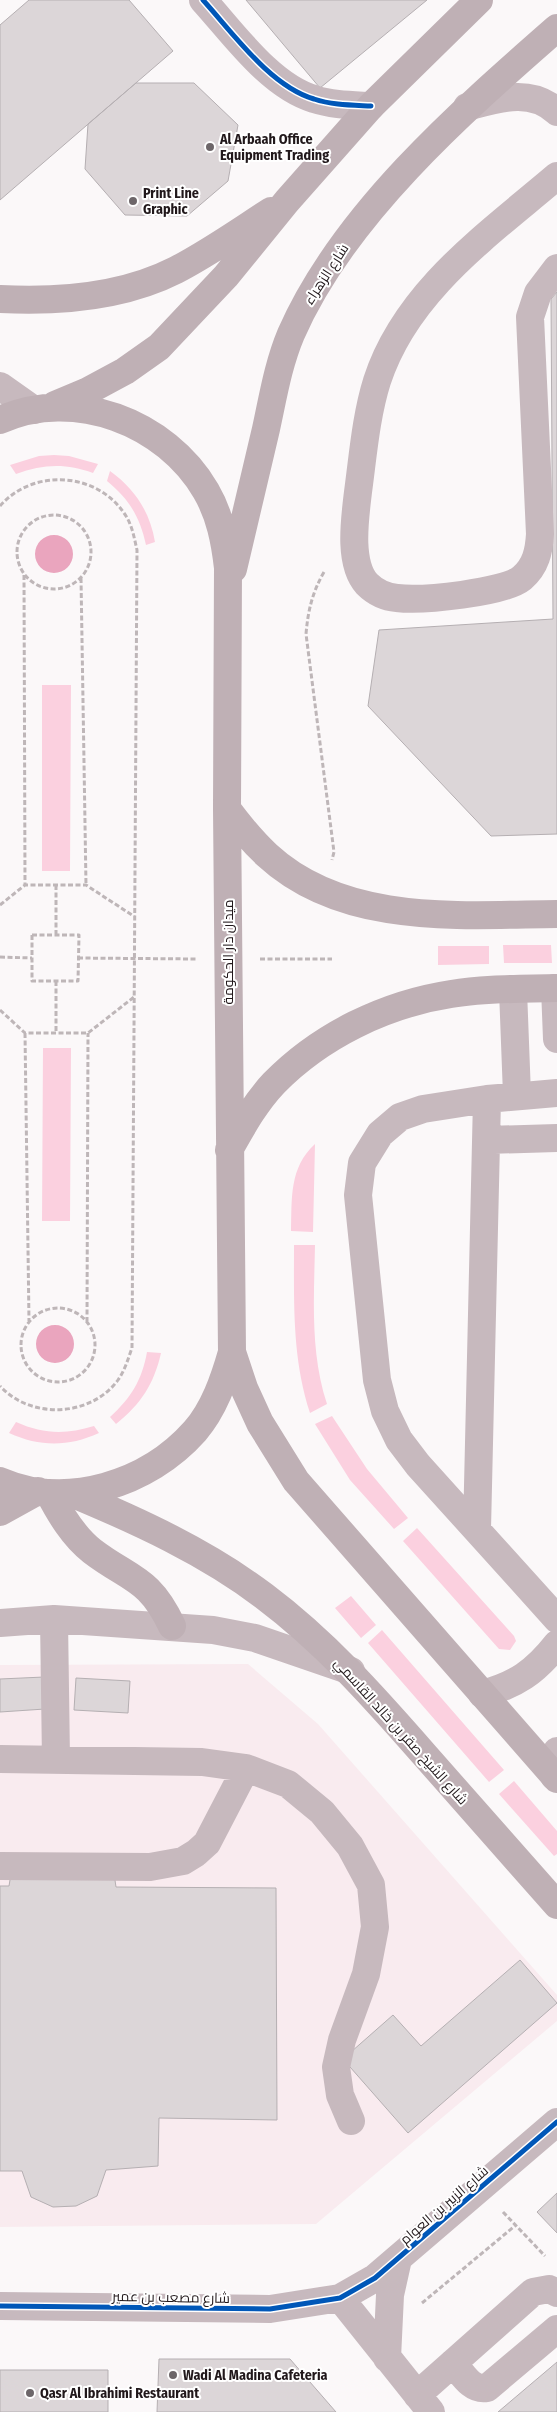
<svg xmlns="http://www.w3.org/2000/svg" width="557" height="2412" font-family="'Fira Sans Condensed',Cairo,sans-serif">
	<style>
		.built { fill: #f9ebef }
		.green { fill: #fbd0df }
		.water { fill: #eaa5be }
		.building { fill: #dcd6d8; stroke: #b5afb2 }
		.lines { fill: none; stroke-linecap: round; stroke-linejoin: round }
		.path { stroke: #beb6b8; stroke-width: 3; stroke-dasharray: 5 2.5; stroke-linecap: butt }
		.minor { stroke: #c7b9be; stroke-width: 28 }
		.major { stroke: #bfb0b5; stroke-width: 28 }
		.cycleway-casing { stroke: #fff; stroke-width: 8 }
		.cycleway { stroke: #0057b8; stroke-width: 5 }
		.poi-dot { fill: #6d6669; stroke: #fff; stroke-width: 2 }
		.labels { text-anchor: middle; stroke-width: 4; stroke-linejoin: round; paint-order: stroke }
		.poi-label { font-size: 14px; font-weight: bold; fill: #21181b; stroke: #fff; text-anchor: start }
		.street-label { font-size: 14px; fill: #21181b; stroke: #fff }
	</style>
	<rect width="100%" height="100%" fill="#fbf8f9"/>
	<path class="built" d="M248 1664 318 1724 557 1995V2021L316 2224 0 2227V1665Z"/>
	<path class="green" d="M54 455 69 456 98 464 93 473C66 463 43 464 16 474L10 465 39 456Z
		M110 471C135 489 150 512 155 542L146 545C140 517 129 499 107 481Z
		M42 685H71L70 871H42Z
		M503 945H551L552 963H504Z
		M438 946H489V964L438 965Z
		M43 1048H71L70 1221H42Z
		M315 1144 313 1232 291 1231C292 1198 289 1168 315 1144Z
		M294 1245H315C314 1299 310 1352 327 1404L310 1413C292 1358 294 1303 294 1245Z
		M147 1352 161 1353C154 1384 141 1404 116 1424L110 1417C131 1398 142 1380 147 1352Z
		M332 1416 367 1469 408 1518 394 1529 350 1480 315 1424Z
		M16 1422C43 1434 65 1435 94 1426L99 1433C68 1447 40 1447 9 1433Z
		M417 1528 514 1636 516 1641 510 1650 499 1649 403 1541Z
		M351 1596 376 1625 361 1638 335 1608Z
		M382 1630 504 1770 489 1782 368 1643Z
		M514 1781 557 1831V1854L554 1856 499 1794Z"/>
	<path class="water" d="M35 554a19 19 0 1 1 38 0a19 19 0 1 1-38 0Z
		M36 1344a19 19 0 1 1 38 0a19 19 0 1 1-38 0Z"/>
	<path class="building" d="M29 0H129L173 51 0 200V25Z
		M246 0H427L320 88Z
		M136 83H194L238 125 228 181 187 216 125 215 85 169 88 124Z
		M557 292V834L491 836 368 706 379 630 553 619 551 299Z
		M44 1677 45 1709 0 1712V1679Z
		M76 1678 130 1681 128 1713 74 1710Z
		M113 1867 116 1887 276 1888 277 2120 159 2118 158 2166 106 2170 97 2196 76 2206 53 2207 31 2197 22 2171H0V1886H9L12 1868Z
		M520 1960 557 2003 408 2133 343 2059 393 2015 421 2046Z
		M557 2193V2233L537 2212Z
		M159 2359H290L336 2412H157Z
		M557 2362V2412H498Z
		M0 2370H108V2412H0Z"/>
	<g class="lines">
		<path class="path" d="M0 506C33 468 96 472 124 513 132 524 134 537 137 550L132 1348C128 1359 125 1370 118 1380 91 1417 31 1420 0 1386
			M17 552a37 37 0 1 1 74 0a37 37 0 1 1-74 0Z
			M324 572C312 593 308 611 306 634L334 852 332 860
			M24 575 25 885
			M81 578 86 885
			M56 885V935
			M0 905 25 885H86L135 917
			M32 935H79L78 981H32Z
			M0 957 32 958
			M78 958 197 959
			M260 959H332
			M56 981V1033
			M0 1010 25 1033H88L134 997
			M25 1033 29 1321
			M21 1345a37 37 0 1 1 74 0a37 37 0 1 1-74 0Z
			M87 1322 88 1033
			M503 2212 545 2256
			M422 2303 516 2225"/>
		<path class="minor" d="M203 0C233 33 270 86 314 99 332 105 351 105 371 106
			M467 107C497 99 531 87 557 112
			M557 176C489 234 406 291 377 381 366 416 363 455 358 492 355 518 348 563 367 584 375 592 386 597 397 598 422 601 504 593 522 578 536 566 539 551 540 534L530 317 538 293 557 268
			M0 386 34 410
			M555 988 557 1039
			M513 990 517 1095
			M557 1093 487 1099 423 1109 400 1117 380 1134 362 1163 358 1195 377 1380 385 1411 399 1440 418 1465 557 1619
			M487 1140 557 1138
			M477 1529 487 1099
			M54 1619 56 1760
			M0 1623 54 1619 213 1630 255 1638 351 1671
			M482 1694C516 1685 535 1672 557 1644
			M0 1759 202 1762 246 1768 288 1784 322 1812 350 1846 371 1885 375 1927 366 1974 342 2040 336 2067 340 2095 351 2121
			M554 1776 557 1751
			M0 1866 150 1867 183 1861 196 1853 207 1843 246 1768
			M340 2298 431 2412
			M0 2306 270 2309 340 2298 375 2278 557 2122
			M387 2358 390 2295 398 2259
			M453 2363C462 2373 471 2391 487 2388L557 2329
			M417 2395 533 2292 549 2289 557 2293"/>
		<path class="major" d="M0 299C59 302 123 297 176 270 209 253 240 231 271 211
			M55 405 86 392 125 371 159 347 226 276 287 201 371 106 479 0
			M0 420C74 387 166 422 206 491 220 515 225 541 228 568L227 809 232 1352C224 1380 214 1409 195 1431 148 1484 67 1510 0 1481
			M233 569C244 522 255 476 266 429 273 397 278 365 291 334 343 215 461 112 557 28
			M227 809C239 825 252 841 267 855 344 926 460 915 557 914
			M229 1150C242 1127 255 1103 274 1083 320 1036 385 1004 451 994 486 988 522 989 557 988
			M232 1352 244 1388 260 1423 296 1481 557 1779
			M49 1493C60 1514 73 1536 92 1551 130 1580 149 1577 172 1626
			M71 1493C138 1521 206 1552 264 1596 324 1641 373 1696 422 1752 467 1803 512 1854 557 1905
			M0 1512 38 1491"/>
		<defs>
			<path id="cycleway" d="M203 0C233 33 270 86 314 99 332 105 351 105 371 106
				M0 2306 270 2309 340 2298 375 2278 557 2122"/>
		</defs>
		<use href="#cycleway" class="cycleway-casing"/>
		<use href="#cycleway" class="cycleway"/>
	</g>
	<g class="poi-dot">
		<circle cx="210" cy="147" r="5"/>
		<circle cx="133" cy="201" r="5"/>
		<circle cx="173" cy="2375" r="5"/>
		<circle cx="30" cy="2393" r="5"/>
	</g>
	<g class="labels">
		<g class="poi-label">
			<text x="220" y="144">Al Arbaah Office<tspan x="220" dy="16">Equipment Trading</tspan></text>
			<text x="143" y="198">Print Line<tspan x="143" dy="16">Graphic</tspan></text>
			<text x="183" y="2380">Wadi Al Madina Cafeteria</text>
			<text x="40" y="2398">Qasr Al Ibrahimi Restaurant</text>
		</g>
		<g class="street-label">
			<text transform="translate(326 274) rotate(-57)" y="5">شارع الزهراء</text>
			<text transform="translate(228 952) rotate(-90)" y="5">ميدان دار الحكومة</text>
			<text transform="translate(401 1731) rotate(48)" y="5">شارع الشيخ صقر بن خالد القاسمي</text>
			<text transform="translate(444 2205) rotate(-41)" y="5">شارع الزبير بن العوام</text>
			<text transform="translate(171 2297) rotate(1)" y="5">شارع مصعب بن عمير</text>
		</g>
	</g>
</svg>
